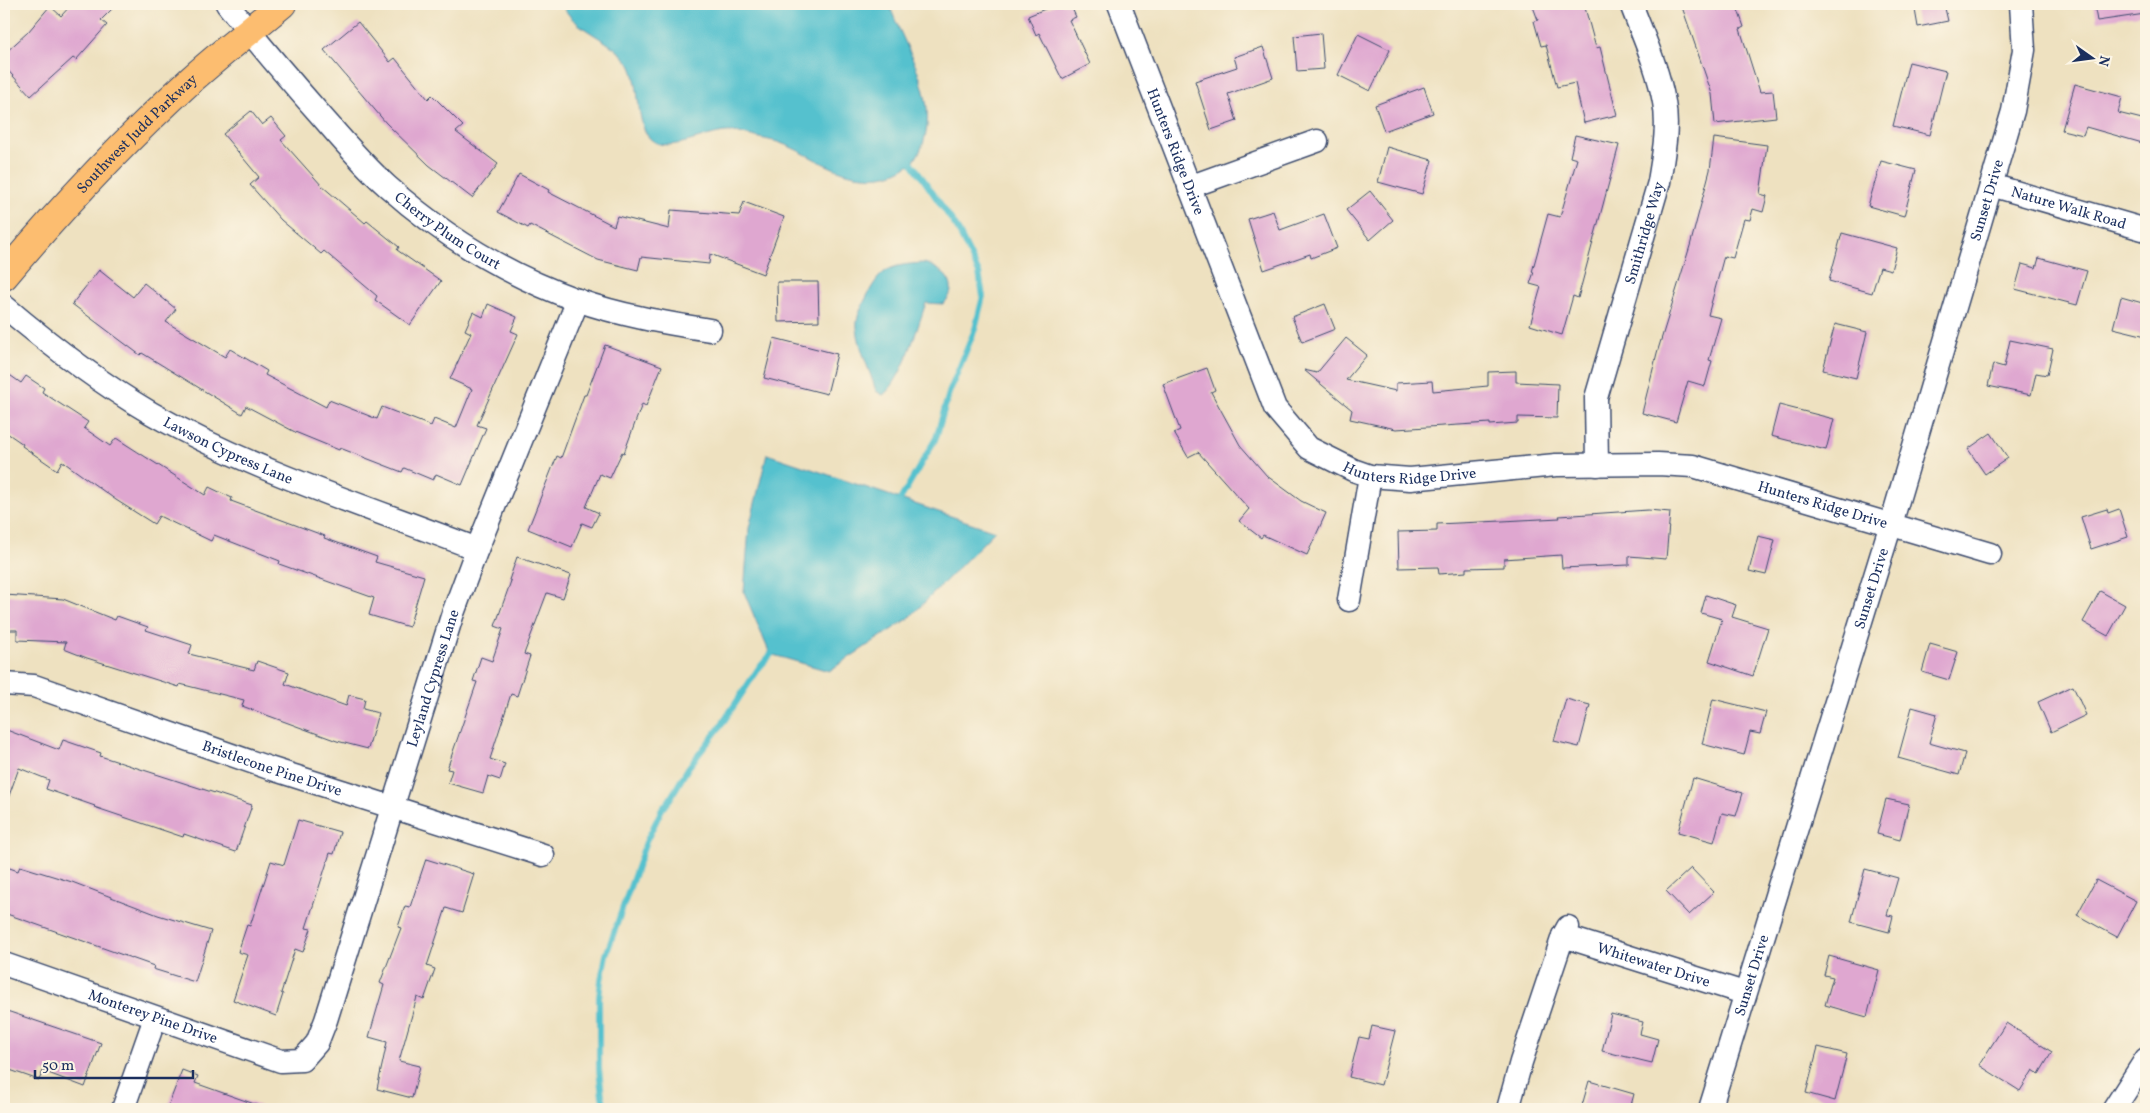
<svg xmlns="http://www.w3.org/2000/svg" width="2150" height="1113" font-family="Vollkorn,serif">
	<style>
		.water { fill: #54c1ce; stroke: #387896 }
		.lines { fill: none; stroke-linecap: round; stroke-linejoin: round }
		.stream { stroke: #54c1ce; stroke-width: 6 }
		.building { fill: #dfa7d0 }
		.street-casing { stroke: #3b4a6d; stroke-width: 25 }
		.highway-casing { stroke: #3b4a6d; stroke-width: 30 }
		.street { stroke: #fff; stroke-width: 22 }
		.highway { stroke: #fcbd6f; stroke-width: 28 }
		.labels { text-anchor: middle; stroke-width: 4.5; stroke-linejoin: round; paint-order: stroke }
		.street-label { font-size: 15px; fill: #1b2f5e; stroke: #fcf5e5 }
	</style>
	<rect width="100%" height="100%" fill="#fcf5e5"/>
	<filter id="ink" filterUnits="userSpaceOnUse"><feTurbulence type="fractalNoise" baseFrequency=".02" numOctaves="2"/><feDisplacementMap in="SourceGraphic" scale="10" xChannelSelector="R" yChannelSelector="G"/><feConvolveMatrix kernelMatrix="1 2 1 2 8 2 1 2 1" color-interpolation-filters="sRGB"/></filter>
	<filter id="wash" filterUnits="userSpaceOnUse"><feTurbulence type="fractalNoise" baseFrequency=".0096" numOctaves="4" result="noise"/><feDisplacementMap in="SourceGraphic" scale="20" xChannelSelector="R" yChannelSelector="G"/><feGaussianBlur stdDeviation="1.12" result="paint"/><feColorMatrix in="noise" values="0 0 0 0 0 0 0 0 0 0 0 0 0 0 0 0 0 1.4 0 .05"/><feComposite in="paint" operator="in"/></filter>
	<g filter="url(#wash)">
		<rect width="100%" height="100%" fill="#eee1c0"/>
		<path class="water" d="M566 4H889C904 47 940 96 923 144 920 152 916 160 909 165 890 177 877 178 855 175 828 170 804 151 778 142 771 140 763 139 756 137 746 135 736 131 726 132 706 133 670 153 653 141 634 129 642 83 629 63 613 40 579 32 565 10Z
			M924 263C942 268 963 286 943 304L926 303C917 328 903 380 883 395L876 391C870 371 859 349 857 328 856 318 860 310 864 302 880 269 887 265 924 263Z
			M767 454 995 531 909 618 829 671 770 654 744 592 749 528Z"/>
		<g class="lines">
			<path class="stream" d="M897 505 936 438 949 393 975 329 983 296 979 273 957 228 908 157
				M606 1109 602 1096 599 1069V998L601 981 606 955 646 842 662 809 670 799 688 768 720 727 758 669 775 650"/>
		</g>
		<g id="blocks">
			<path class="building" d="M72 4H117L101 20 107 25 76 60 73 58 31 96 4 66V54L28 32 50 6 61 16Z
				M1057 4H1070L1076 17 1069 20 1090 64 1062 79 1039 33 1036 35 1028 16Z
				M1532 4H1584L1596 48 1600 47 1617 115 1584 123 1575 83 1557 87 1546 45 1541 46 1534 21 1538 20Z
				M1681 4H1736L1744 27 1740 29 1760 92 1773 91 1776 117 1715 124 1712 94Z
				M1914 4H1944L1948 21 1918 27Z
				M2094 4H2144L2145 14 2097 21Z
				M358 22 390 62 395 58 428 99 432 95 463 126 456 132 498 164 472 198 429 165 386 123 324 50Z
				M1321 33 1324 69 1297 71 1294 36Z
				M1358 34 1390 50 1370 91 1338 75Z
				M1263 47 1273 78 1228 94 1237 121 1211 130 1195 81 1237 67 1234 57Z
				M1909 62 1946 71 1930 135 1893 126Z
				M2075 84 2122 97 2118 113 2146 120V144L2086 127 2083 135 2062 130Z
				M1424 87 1433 113 1384 131 1375 105Z
				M251 111 262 125 271 118 286 136 281 140 322 186 365 223 367 221 399 247 397 250 441 281 410 325 375 300 377 296 324 251 321 254 281 220 250 185 259 177 223 134Z
				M1575 135 1619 145 1578 298 1573 296 1562 335 1530 325 1541 287 1530 284 1534 272H1532L1548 214 1560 217 1577 159 1570 157Z
				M1714 138 1767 145 1760 194 1767 196 1763 212 1753 209 1750 220 1744 219 1733 258 1724 256 1708 315 1721 318 1709 360 1712 361 1705 386 1688 381 1676 422 1642 413 1657 353 1690 246 1710 170Z
				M1387 147 1432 160 1422 194 1378 182Z
				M1881 161 1916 170 1904 216 1868 206Z
				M519 174 549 190 548 192 614 226 617 216 669 229 671 210 739 215 744 202 784 217 763 274 710 254 709 264 641 257 638 270 598 260 530 225 528 228 498 212Z
				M1370 191 1393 220 1370 240 1346 210Z
				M1273 211 1280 230 1324 214 1337 248 1311 258 1310 254 1264 270 1248 219Z
				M1842 233 1897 248 1891 270 1880 267 1872 293 1829 281Z
				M2039 258 2087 271 2077 305 2015 289 2022 264 2036 268Z
				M99 270 133 297 144 283 176 309 166 322 225 357 230 349 267 371 265 375 326 407 329 400 377 419 382 407 431 426 434 419 456 428 472 389 450 379 471 333 465 330 473 312 483 317 488 304 517 317 511 331 518 334 477 425 486 428 462 485 436 474 433 480 404 468 402 472 340 448 339 450 295 432 246 406 242 414 142 353 140 355 72 304Z
				M777 282H818L819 321 778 322Z
				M2121 297 2146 304V336L2113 328Z
				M1325 304 1335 329 1302 342 1292 317Z
				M1835 324 1867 332 1856 378 1823 370Z
				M774 338 837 354 827 394 764 378Z
				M1346 338 1367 355 1346 380 1396 391V383L1432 381 1433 391 1488 386V372L1516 371V382L1558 384 1557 418 1518 417V423L1490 425V423L1396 429 1350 419 1352 410 1304 370 1317 373Z
				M2010 340 2053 349 2047 375 2036 373 2031 395 1988 386 1993 364 2004 367Z
				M605 345 662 366 646 406 642 404 624 453 622 452 610 478 600 474 586 507 599 513 592 527 582 523 572 547 528 529 557 456 561 458 584 395H586Z
				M1207 368 1215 390 1211 392 1240 445 1267 476 1301 501 1326 513 1307 555 1263 535 1261 538 1239 521 1249 509 1198 452 1188 457 1174 433 1180 430 1163 384Z
				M4 371 21 383 26 376 44 388 42 392 88 422 84 428 110 446 116 438 205 495 209 487 232 498 231 501 325 536 324 538 377 557 375 562 424 576 409 627 369 615 374 598 279 564 280 561 214 535 211 541 159 516 154 524 116 500 62 461 57 470 22 446 23 444 4 431Z
				M1779 405 1834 419 1826 450 1771 436Z
				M1991 433 2008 458 1985 474 1968 449Z
				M2107 509 2108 513 2119 509 2128 537 2091 549 2081 517Z
				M1648 510 1670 512 1666 559 1629 556V565L1562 568 1561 555 1504 559V567L1466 568V572L1439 574 1438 567 1399 568 1398 532 1437 531V524L1502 521 1560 518 1559 516Z
				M1758 536 1775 540 1766 575 1749 571Z
				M517 557 571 575 563 598 547 593 524 654 530 656 517 696 511 694 490 759 505 764 500 780 488 776 483 793 448 783 452 770 447 769 477 682 473 681 481 657 492 661 503 629 495 626 511 581 509 580Z
				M2100 591 2125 605 2108 636 2083 622Z
				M5 595 63 599 115 620 117 616 148 627 146 630 192 645 189 654 254 670 257 661 289 672 285 684 346 706 349 695 365 699 363 709 378 713 368 749 337 741 242 706 244 700 180 684 179 687 87 658 64 649 66 642 17 640V630H4Z
				M1706 595 1736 605 1732 617 1768 628 1753 676 1709 661 1722 619 1701 613Z
				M1930 644 1958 652 1949 680 1922 672Z
				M2073 686 2086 715 2051 732 2038 702Z
				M1566 699 1590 705 1579 747 1554 741Z
				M1713 699 1766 712 1760 734 1750 732 1744 755 1702 744Z
				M1912 707 1937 714 1929 743 1965 753 1959 775 1898 758Z
				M4 729 59 750 63 740 101 753 100 756 252 805 236 852 184 834 183 837 94 807 95 806 46 789 49 780 19 768 6 804H4Z
				M1693 778 1743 793 1736 816 1722 813 1714 842 1678 832Z
				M1886 799 1909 804 1900 840 1877 834Z
				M298 820 340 832 334 854 330 853 306 928 311 929 303 952 295 949 281 993 283 994 276 1016 233 1000 248 955 238 952 247 925 250 926 271 861 284 865Z
				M426 859 474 874 462 913 446 908 427 966 435 969 424 1000 417 997 399 1061 420 1066 412 1098 377 1089 387 1042 369 1037 384 985 380 983 401 928 398 927 405 906 410 907Z
				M4 866 18 871 20 866 72 882 158 915 211 931 195 982 153 969 154 966 4 913Z
				M1691 868 1714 892 1689 915 1666 891Z
				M1865 869 1898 878 1887 915 1893 916 1889 932 1851 922Z
				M2096 880 2136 901 2117 937 2077 915Z
				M1829 956 1879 970 1867 1017 1825 1005 1833 977 1824 975Z
				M4 1010 101 1043 85 1087 43 1071 39 1080 4 1068Z
				M1611 1014 1643 1022 1640 1034 1658 1039 1652 1063 1602 1051Z
				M2006 1023 2052 1052 2039 1074 2033 1070 2020 1091 1979 1065Z
				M1372 1026 1395 1031 1381 1085 1349 1077 1359 1037 1369 1039Z
				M1818 1047 1847 1054 1835 1101 1806 1093Z
				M182 1070 198 1076 195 1083 260 1106 259 1109H167Z
				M1589 1081 1634 1094 1630 1109H1581Z"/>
		</g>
	</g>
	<g filter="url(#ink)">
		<use href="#blocks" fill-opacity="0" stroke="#3b4a6d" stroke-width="1"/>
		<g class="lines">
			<defs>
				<g id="street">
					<path id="s1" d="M227 4C256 40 286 76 317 111 339 136 361 163 387 186 442 235 507 275 577 300 619 315 665 323 710 330"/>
					<path id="s2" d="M1119 4 1275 408 1309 448 1353 470 1370 476 1410 479 1556 465 1658 464 1693 466 1990 554"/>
					<path id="s3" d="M1991 185 2146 230"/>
					<path d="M1189 187 1317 141"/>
					<path id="s4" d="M4 306C50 345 98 382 151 413 253 471 368 507 477 549"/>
					<path id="s5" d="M1597 465 1596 398 1659 182C1663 156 1669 128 1664 102 1658 68 1643 36 1631 4"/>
					<path d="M1349 600 1370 476"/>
					<path id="s6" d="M4 684 34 686 269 768 543 855"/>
					<path id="s7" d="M1563 936 1744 993"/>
					<path id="s8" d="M4 964 281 1061 302 1060 317 1043 326 1020 452 616 477 549 578 300"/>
					<path d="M123 1109 155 1018"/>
					<path d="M1508 1109 1521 1062 1563 936 1568 927"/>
					<path id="s9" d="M1710 1109 1891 524 2013 111 2024 50 2021 4"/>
					<path d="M2114 1109 2146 1059"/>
				</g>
				<g id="highway">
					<path id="s10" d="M4 276C62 207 125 140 192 79 221 53 252 29 282 4"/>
				</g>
			</defs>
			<use href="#street" class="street-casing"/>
			<use href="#highway" class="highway-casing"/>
			<use href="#street" class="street"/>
			<use href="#highway" class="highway"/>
		</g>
	</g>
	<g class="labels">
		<g class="street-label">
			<text dy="5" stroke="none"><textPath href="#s10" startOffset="195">Southwest Judd Parkway</textPath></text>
			<text dy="5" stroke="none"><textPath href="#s2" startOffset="158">Hunters Ridge Drive</textPath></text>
			<text dy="5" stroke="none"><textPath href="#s9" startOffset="950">Sunset Drive</textPath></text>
			<text dy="5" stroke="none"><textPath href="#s3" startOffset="81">Nature Walk Road</textPath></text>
			<text dy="5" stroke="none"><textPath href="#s1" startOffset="318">Cherry Plum Court</textPath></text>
			<text dy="5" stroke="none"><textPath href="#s5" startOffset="239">Smithridge Way</textPath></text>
			<text dy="5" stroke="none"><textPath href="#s4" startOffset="268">Lawson Cypress Lane</textPath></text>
			<text dy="5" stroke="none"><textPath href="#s2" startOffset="592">Hunters Ridge Drive</textPath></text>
			<text dy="5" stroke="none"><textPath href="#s2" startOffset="1012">Hunters Ridge Drive</textPath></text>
			<text dy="5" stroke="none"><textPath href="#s9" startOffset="545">Sunset Drive</textPath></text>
			<text dy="5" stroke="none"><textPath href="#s8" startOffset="720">Leyland Cypress Lane</textPath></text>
			<text dy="5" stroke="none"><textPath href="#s6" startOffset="282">Bristlecone Pine Drive</textPath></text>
			<text dy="5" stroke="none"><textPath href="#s7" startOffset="95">Whitewater Drive</textPath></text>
			<text dy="5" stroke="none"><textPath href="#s9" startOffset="140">Sunset Drive</textPath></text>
			<text dy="5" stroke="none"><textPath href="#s8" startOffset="158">Monterey Pine Drive</textPath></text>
		</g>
	</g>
	<rect width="2150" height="1113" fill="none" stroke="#fcf5e5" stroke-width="20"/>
	<g transform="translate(2092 58) rotate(104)" stroke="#fcf5e5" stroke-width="4" paint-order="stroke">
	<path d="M0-4L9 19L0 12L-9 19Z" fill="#1b2f5e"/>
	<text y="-8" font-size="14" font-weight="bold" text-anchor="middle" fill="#1b2f5e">N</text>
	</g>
	<path d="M35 1070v8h158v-8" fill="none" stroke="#1b2f5e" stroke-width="2.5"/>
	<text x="42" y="1070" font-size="15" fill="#1b2f5e" stroke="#fcf5e5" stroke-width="4" paint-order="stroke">50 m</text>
</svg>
